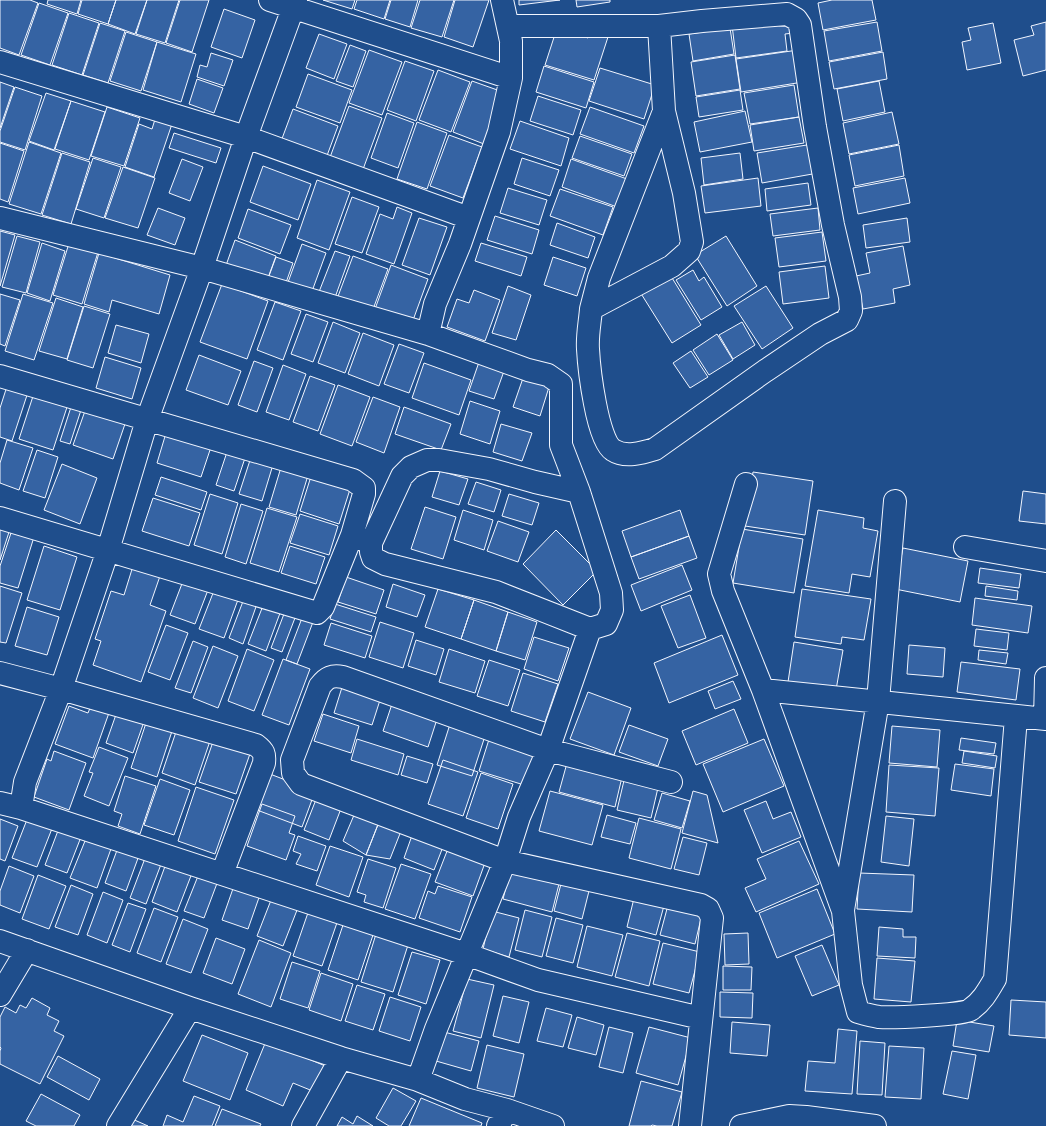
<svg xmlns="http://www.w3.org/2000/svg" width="1046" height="1126" font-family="'Varela Round',sans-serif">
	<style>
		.building { fill: #3563a3; stroke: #f2f6ff }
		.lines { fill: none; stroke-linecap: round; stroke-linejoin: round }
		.minor-casing { stroke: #f2f6ff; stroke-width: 24 }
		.minor { stroke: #1f4e8c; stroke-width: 22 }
	</style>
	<rect width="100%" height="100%" fill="#1f4e8c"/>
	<path class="building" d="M0 0H30L38 3 19 55 0 48Z
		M48 0H81L77 14 47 4Z
		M82 0H116L108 24 78 14Z
		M116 0H147L135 34 108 24Z
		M147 0H179L165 43 136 34Z
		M180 0H209L192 52 166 43Z
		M323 0H355L352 9Z
		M357 0H390L384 19 354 9Z
		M391 0H418L410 27 385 19Z
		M420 0H454L442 37 411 28Z
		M455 0H489L473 47 444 37Z
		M519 0H560L519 5Z
		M576 0H610V2L577 7Z
		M832 0H872L876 20 823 30 818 3Z
		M39 3 68 13 50 65 21 55Z
		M224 9 255 20 242 58 211 47Z
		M69 13 99 23 82 75 52 65Z
		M792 17 794 33 785 34 787 51 736 58 732 25Z
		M877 22 882 51 829 61 824 31Z
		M1046 22V70L1023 76 1014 40 1034 35 1031 26Z
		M100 23 125 31 108 83 83 75Z
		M993 23 1001 63 967 70 962 42 971 40 968 28Z
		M557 28 588 38 590 31 608 37 594 80 545 65Z
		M730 28 734 54 693 61 689 34Z
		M126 32 157 42 141 91 110 81Z
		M319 34 347 44 334 79 306 68Z
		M157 42 196 54 181 102 143 90Z
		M350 45 366 51 353 87 336 81Z
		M369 50 402 62 382 115 349 103Z
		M798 50 803 82 741 92 736 59Z
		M883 52 887 79 834 89 829 62Z
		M211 53 233 60 224 86 197 77 200 65 207 67Z
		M735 55 740 89 696 96 691 62Z
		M405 61 434 71 416 121 387 110Z
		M544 66 594 82 586 108 536 92Z
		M600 68 655 85 644 119 589 101Z
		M438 70 470 82 451 132 419 120Z
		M308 74 352 90 340 123 296 107Z
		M197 79 223 88 214 113 189 104Z
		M472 81 503 92 484 144 453 132Z
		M879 81 885 112 843 121 837 89Z
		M0 82 14 87 0 128Z
		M794 85 799 117 750 124 744 93Z
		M15 87 42 96 25 150 0 142V131Z
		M740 90 743 110 699 117 696 97Z
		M46 93 71 101 54 150 29 141Z
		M538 96 581 110 573 135 530 121Z
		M71 101 105 112 89 160 55 149Z
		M349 106 382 118 362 172 329 160Z
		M107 107 140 118 124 166 91 156Z
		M590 107 644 126 634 153 580 134Z
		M293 109 338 126 325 161 280 144Z
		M745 111 752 142 700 152 694 122Z
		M892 112 899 144 849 154 843 123Z
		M387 113 414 123 398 168 371 158Z
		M156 116 173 121 154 177 125 167 139 124 152 129Z
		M799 117 804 143 754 151 750 125Z
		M520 121 569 138 561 166 510 149Z
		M417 122 447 133 427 189 397 179Z
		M174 133 221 148 216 163 169 148Z
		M449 135 482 147 463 198 430 186Z
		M580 136 632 154 624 176 572 158Z
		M29 142 61 153 41 214 9 204Z
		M0 143 24 151 8 202 0 199Z
		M813 144 818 173 762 183 757 153Z
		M899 145 904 176 855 186 849 155Z
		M62 153 90 162 71 224 42 215Z
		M740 153 743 179 704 185 701 158Z
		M93 158 121 167 104 218 76 209Z
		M522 158 559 170 550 196 514 184Z
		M182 159 203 167 190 201 169 193Z
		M571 159 627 179 617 207 562 187Z
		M263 166 311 184 298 220 250 202Z
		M123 167 155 178 138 228 105 218Z
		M758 178 761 206 705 213 701 186Z
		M905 178 910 203 858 214 853 188Z
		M317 180 350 192 329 250 297 238Z
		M808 183 811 205 767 211 765 189Z
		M508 188 547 200 539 225 500 213Z
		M560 189 613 207 603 235 550 216Z
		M352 197 379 207 362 253 335 244Z
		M397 207 412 213 394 264 366 254 380 214 393 219Z
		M158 208 185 218 175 245 147 235Z
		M818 208 820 230 773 236 770 214Z
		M248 209 291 225 280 254 238 238Z
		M495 216 539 230 532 254 487 240Z
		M419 218 447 227 430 275 402 265Z
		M907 218 910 242 866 248 863 225Z
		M557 223 595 237 588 258 550 245Z
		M0 231 15 235 0 286Z
		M822 232 826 261 779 267 775 238Z
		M17 236 40 242 26 293 2 287Z
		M726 236 757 286 727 306 695 255Z
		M70 240 99 249 82 304 53 295Z
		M235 240 276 256 265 286 224 271Z
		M42 243 65 251 50 301 27 293Z
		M481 243 527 257 521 276 475 261Z
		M302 244 326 253 311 294 287 285Z
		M903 246 910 285 893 289 895 303 863 309 856 276 870 273 866 253Z
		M335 251 350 256 333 303 317 297Z
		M99 253 170 275 159 314 112 300 109 312 84 304Z
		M353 256 388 269 372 312 337 299Z
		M276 257 293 263 283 291 266 284Z
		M553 257 586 268 577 296 544 285Z
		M391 265 428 279 412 323 375 309Z
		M825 266 829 298 783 304 779 272Z
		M693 270 699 281 704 277 722 307 701 320 676 280Z
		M669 273 701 325 672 343 640 292Z
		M222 284 268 301 247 359 200 342Z
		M508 286 531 295 516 340 492 333Z
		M766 286 793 328 762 349 734 306Z
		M474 290 500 300 485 341 447 327 457 299 469 303Z
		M0 294 20 300 5 346 0 344Z
		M23 294 53 303 34 360 5 351Z
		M56 298 83 307 67 359 39 351Z
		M275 302 301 311 283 360 257 350Z
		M84 306 110 314 93 368 67 360Z
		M306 314 328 322 313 362 291 354Z
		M333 322 360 333 345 373 318 363Z
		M742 322 755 345 733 359 719 335Z
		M116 325 149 334 141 363 108 353Z
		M363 333 394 345 379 386 348 374Z
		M717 334 733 360 709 375 693 350Z
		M399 344 424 353 409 393 384 384Z
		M691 351 708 377 690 388 673 363Z
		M199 355 241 371 228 405 186 390Z
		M105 357 141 368 132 399 96 388Z
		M254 361 273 368 257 412 238 405Z
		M479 362 504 371 494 399 469 391Z
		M424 363 471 380 459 415 412 398Z
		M283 365 306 374 289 420 266 412Z
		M310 376 335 385 318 431 293 422Z
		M523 378 549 387 540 416 513 407Z
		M9 380 30 386 12 441 0 437V408Z
		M338 385 370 397 352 446 320 434Z
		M36 387 70 398 53 450 19 439Z
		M373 397 400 407 384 453 356 442Z
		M470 401 500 411 490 444 460 434Z
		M71 407 81 410 70 444 60 441Z
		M404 407 451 424 441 450 395 434Z
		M86 408 126 421 113 459 73 445Z
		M501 424 532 433 522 461 493 452Z
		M166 433 211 447 201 477 157 463Z
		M7 440 33 448 19 490 0 483V463Z
		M229 446 247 452 234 491 216 485Z
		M37 450 58 457 45 498 23 491Z
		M253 451 275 458 262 501 239 494Z
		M62 464 97 478 80 524 44 510Z
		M282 464 309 472 296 515 269 507Z
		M313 470 352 483 339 524 300 511Z
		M440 471 468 479 459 505 432 497Z
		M753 472 813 481 805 535 745 526Z
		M161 477 207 492 201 510 155 495Z
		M476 482 501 490 494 512 468 504Z
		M1023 491 1046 494V524L1019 521Z
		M210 494 238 503 222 554 194 545Z
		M509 494 539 503 532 525 502 516Z
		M153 498 200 513 189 546 142 531Z
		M241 504 263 511 246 564 225 557Z
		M425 507 456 517 443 559 411 549Z
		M267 508 297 517 279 572 250 563Z
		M463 510 493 520 484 550 454 540Z
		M680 510 689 536 631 557 622 531Z
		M818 510 864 518 863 528 878 531 870 577 852 574 849 593 805 586Z
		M300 514 338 526 329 555 290 543Z
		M498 521 529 532 518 562 487 551Z
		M0 526 10 529 0 560Z
		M742 529 803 539 794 593 733 583Z
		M12 530 34 537 18 588 0 583V566Z
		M556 530 597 571 563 605 523 564Z
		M689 536 697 558 639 579 631 557Z
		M44 546 77 557 60 610 27 600Z
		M290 546 325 557 316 584 281 573Z
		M903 548 968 561 960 602 895 589Z
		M682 565 692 590 641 611 631 585Z
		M133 566 160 576 150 605 166 611 141 682 93 665 101 641 95 639 111 591 124 595Z
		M980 568 1021 574 1019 588 978 583Z
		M346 577 384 590 376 614 338 602Z
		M183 581 208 590 195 624 170 615Z
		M393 584 425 595 417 617 386 607Z
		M0 586 22 593 6 643 0 642Z
		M986 586 1018 591 1017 600 985 596Z
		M215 588 239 597 224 638 199 629Z
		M438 589 474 600 461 639 425 627Z
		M802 589 871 599 864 640 842 637 841 644 795 637Z
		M690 595 706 638 678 648 661 606Z
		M245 596 258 601 243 644 229 638Z
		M266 598 283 605 266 651 248 644Z
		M975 598 1032 606 1028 633 972 625Z
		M474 600 508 612 496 651 461 639Z
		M335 604 376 617 371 632 330 619Z
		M287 606 298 610 282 652 271 648Z
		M27 607 59 617 47 655 15 646Z
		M508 612 537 622 525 660 496 651Z
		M302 618 313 622 297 664 286 660Z
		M380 622 414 633 403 668 369 657Z
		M331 623 372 636 365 658 324 645Z
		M166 625 188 633 170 680 148 672Z
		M976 629 1009 633 1007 650 974 646Z
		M722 635 738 675 669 703 654 663Z
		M534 637 569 648 558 681 524 669Z
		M416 640 444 649 436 675 408 666Z
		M193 641 208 647 191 693 175 688Z
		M794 642 843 650 836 690 788 682Z
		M909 645 945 648 943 677 907 674Z
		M213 646 238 656 218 708 193 698Z
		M247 649 274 660 254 711 228 701Z
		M449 649 485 661 475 693 439 682Z
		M979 650 1008 653 1006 664 978 660Z
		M283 659 310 669 289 725 262 715Z
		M489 660 520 670 508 706 477 696Z
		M961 662 1020 669 1016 700 957 692Z
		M523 673 558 684 545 722 511 711Z
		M733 681 741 699 715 709 708 691Z
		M343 684 381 697 372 725 334 713Z
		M588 692 631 708 614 755 570 739Z
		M394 698 439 713 428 747 383 731Z
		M92 703 110 710 93 758 55 744 69 706 88 713Z
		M119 706 146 716 133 753 106 743Z
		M734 709 748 743 696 765 682 731Z
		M323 714 359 726 351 753 314 741Z
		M148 717 174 725 157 777 131 768Z
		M451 721 486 733 472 776 437 765Z
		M629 725 668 739 658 766 619 752Z
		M178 726 211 738 195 785 162 773Z
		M892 726 940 730 937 767 889 763Z
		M491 733 536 748 524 785 479 771Z
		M215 736 252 748 236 794 199 782Z
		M961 738 996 743 994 754 959 750Z
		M357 739 404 754 398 775 351 760Z
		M764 739 784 786 723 812 703 764Z
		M99 747 128 758 109 806 84 796 93 773 89 772Z
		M54 751 86 763 69 810 34 797 47 759 51 761Z
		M964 751 997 756 995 768 962 763Z
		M407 756 433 764 427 783 401 775Z
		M443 760 478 772 463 816 428 804Z
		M567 763 622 777 615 807 559 792Z
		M955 764 994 769 991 796 951 790Z
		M889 765 939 768 935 816 886 812Z
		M626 772 660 779 651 818 617 810Z
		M481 773 513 784 498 829 466 818Z
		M270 774 306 788 313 797 302 827 257 810Z
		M125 776 156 786 140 834 118 826 122 814 114 811Z
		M160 779 190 790 174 835 144 825Z
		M196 787 234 800 215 854 178 841Z
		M550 791 603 805 592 845 539 831Z
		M693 791 707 795 718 843 682 833Z
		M662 793 690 801 682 828 654 820Z
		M317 797 342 806 329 840 304 830Z
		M766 801 773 819 791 812 801 837 762 853 744 810Z
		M262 804 295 816 289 833 295 835 286 860 247 846Z
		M357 808 379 822 366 855 343 841Z
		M607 815 636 823 630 844 601 837Z
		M886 816 914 819 909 866 881 862Z
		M28 817 53 826 37 867 12 858Z
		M639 818 681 829 671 869 629 858Z
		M0 819 18 826 5 861 0 859Z
		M379 822 403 826 390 859 366 855Z
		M415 827 446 839 434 870 404 858Z
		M59 828 81 837 67 873 45 865Z
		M87 836 112 846 97 888 70 878Z
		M298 836 326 846 317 871 296 864 301 854 293 851Z
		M683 837 707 843 699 875 674 869Z
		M799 841 819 884 756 912 745 888 766 879 757 859Z
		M120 842 141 850 126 891 105 883Z
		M330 846 363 857 349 897 316 885Z
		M449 846 486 860 473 896 435 882Z
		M147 853 163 859 146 904 130 898Z
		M168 858 194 868 177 912 152 902Z
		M368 859 396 868 383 908 364 902 366 895 357 892Z
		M401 864 431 874 415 919 385 909Z
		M9 866 34 876 20 913 0 905V891Z
		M511 868 560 880 552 912 503 899Z
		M200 871 219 878 204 918 184 911Z
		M859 873 914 875 912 912 857 909Z
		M38 875 66 886 49 929 22 919Z
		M236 880 262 889 248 929 222 920Z
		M562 880 590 887 582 919 554 911Z
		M71 885 93 894 78 935 55 927Z
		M438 886 472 897 460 932 419 918 428 891 435 894Z
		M817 889 835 934 777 958 759 913Z
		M103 892 123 900 107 943 87 935Z
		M635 894 665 902 656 935 627 927Z
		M273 895 299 905 283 946 257 936Z
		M128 903 146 909 130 952 112 945Z
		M311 904 340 914 322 966 293 956Z
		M668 905 702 914 695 944 660 935Z
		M154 908 178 917 161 962 137 953Z
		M525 910 552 917 542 957 515 950Z
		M492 911 519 918 509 957 483 949Z
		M556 918 583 925 573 963 546 956Z
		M183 919 208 929 191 973 166 964Z
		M344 922 374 932 358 980 328 970Z
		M587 926 623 935 612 976 577 967Z
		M879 927 903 929V937H916L915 958 877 956Z
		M627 933 660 941 649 986 615 977Z
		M748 933 749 964 725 965 724 934Z
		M376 934 408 945 393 992 361 982Z
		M216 938 245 949 232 984 203 973Z
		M259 940 291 953 271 1007 238 994Z
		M663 943 700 952 689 993 653 984Z
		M822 945 839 985 812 996 795 956Z
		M412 952 440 960 426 1004 398 995Z
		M877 958 915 961 911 1002 874 999Z
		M292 962 320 971 308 1008 280 999Z
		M723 966 752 967 751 990H723Z
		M321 973 353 984 341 1021 309 1010Z
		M467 979 494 985 481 1038 453 1031Z
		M357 985 385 994 373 1030 345 1021Z
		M720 992 753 993 752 1018 720 1017Z
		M503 996 529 1002 519 1043 493 1036Z
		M390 997 421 1007 410 1041 379 1031Z
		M32 998 50 1008 47 1015 59 1021 54 1031 64 1036 40 1084 0 1064V1051L1 1048 0 1047V1017L5 1007 16 1013 20 1005 26 1008Z
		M1011 1000 1046 1002V1038L1009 1035Z
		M546 1008 572 1015 563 1047 537 1041Z
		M577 1017 604 1025 596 1055 568 1048Z
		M957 1020 994 1026 989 1052 953 1046Z
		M732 1022 770 1025 767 1056 730 1053Z
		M609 1027 633 1033 623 1073 599 1067Z
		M649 1027 691 1038 678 1085 636 1073Z
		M838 1029 857 1031 852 1094 805 1091 808 1061 835 1063Z
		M444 1032 479 1041 471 1071 436 1061Z
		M202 1035 248 1053 230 1100 183 1081Z
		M266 1041 330 1068 320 1094 293 1083 283 1106 246 1090Z
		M860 1041 885 1043 882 1095 857 1094Z
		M487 1045 524 1054 514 1097 477 1088Z
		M889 1046 924 1048 921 1099 885 1097Z
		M952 1051 976 1055 968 1099 943 1094Z
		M58 1056 100 1079 89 1100 47 1077Z
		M641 1081 682 1092 672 1126H657L652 1125 651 1126H629Z
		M393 1088 416 1101 401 1126H389L376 1118Z
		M41 1094 80 1115 74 1126H36L26 1121Z
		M194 1096 220 1106 212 1126H163L167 1115 183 1122Z
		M421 1098 482 1123 481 1126H409Z
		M222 1109 261 1124 260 1126H215Z
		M357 1116 373 1126H337L342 1117 353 1124Z
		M130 1118 148 1126H126Z"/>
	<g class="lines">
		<defs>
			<path id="minor" d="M270 0 511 78
				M787 14 796 19 800 25 815 127 833 225 850 297 851 311 847 320 820 334 765 371 655 449C642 453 625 458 613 450 597 440 589 368 588 349 587 336 590 322 591 309L672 266 689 251 692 242 684 193 664 111 659 26 702 21Z
				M508 26H659
				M0 62 246 137 469 218
				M0 218 202 268 428 334
				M591 309 599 278 664 111
				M0 376 353 480 364 488V494L352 535 323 607 317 613 0 518
				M746 484 719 574 723 591 763 690 1046 719
				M352 535 371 543V552L373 558 385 564 496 592 590 629
				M371 543 402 476 411 467 427 460H439L489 469 535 482 579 492
				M965 547 1046 561
				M0 673 61 689 256 745C264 751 265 754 264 763L222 874
				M763 690 843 911 851 985 858 1012C865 1014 872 1016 879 1017 892 1018 962 1015 970 1010 982 1002 988 991 995 979L1016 717
				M1045 719 1046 678
				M671 782 548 750 343 677C332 675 327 677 320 686L292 760 293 773 301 784 505 861 701 905 708 909 712 918 690 1126
				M0 803 21 808 466 954 538 980 701 1018
				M21 808 25 782 61 689 108 550 147 420 202 268 246 137 296 0
				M843 910 878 701 895 501
				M0 941 190 1008 341 1058 418 1080 465 1099 507 1110 553 1126
				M0 995 27 950
				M418 1080 436 1029 505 861 519 817 548 750 590 629 606 624 612 610 611 593 579 492 561 445V384L548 375 528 370 428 334 435 304 460 244 499 132 511 78V41L502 0
				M118 1126 190 1008
				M303 1126 341 1058
				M498 1126 507 1110
				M741 1126 789 1116 806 1117 875 1126"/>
		</defs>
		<use href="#minor" class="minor-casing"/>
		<use href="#minor" class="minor"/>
	</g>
</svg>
